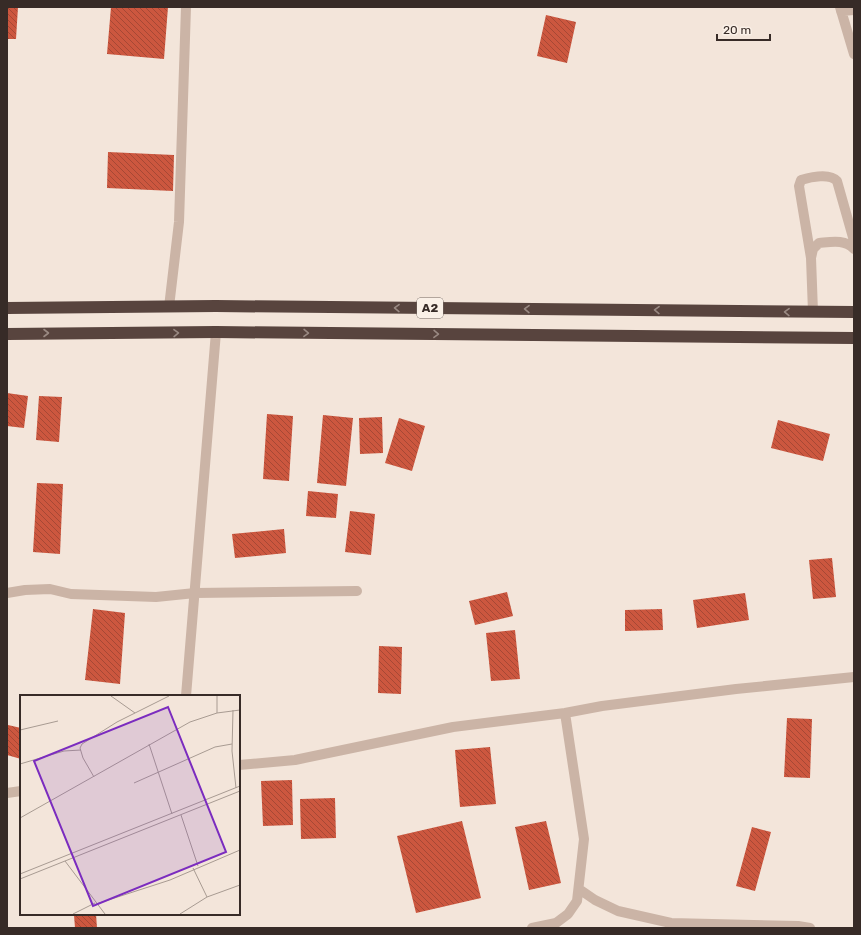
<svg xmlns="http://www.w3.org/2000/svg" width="861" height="935" font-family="Rubik,sans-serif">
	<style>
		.building { fill: url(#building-back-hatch) }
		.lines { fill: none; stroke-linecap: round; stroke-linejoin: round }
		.lane { stroke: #cbb4a6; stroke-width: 10 }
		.street { stroke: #cbb4a6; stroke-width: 10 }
		.highway { stroke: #58443e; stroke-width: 12 }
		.oneway { stroke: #998982 }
		.labels { text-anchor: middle; stroke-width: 3; stroke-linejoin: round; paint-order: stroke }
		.shield { fill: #faf0e7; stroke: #726661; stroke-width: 1 }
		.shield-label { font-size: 12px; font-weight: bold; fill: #372b27 }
		.inset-road { fill: none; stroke: #a89b92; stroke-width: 1 }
		.view { fill: #7b2cbf; fill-opacity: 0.15; stroke: #7b2cbf; stroke-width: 2 }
		.inset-edge { fill: none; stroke: #372b27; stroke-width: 2 }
	</style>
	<defs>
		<pattern id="building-back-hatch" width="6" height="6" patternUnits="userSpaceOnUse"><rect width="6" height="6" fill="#cc573f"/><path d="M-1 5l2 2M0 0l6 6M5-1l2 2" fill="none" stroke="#a64835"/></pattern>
	</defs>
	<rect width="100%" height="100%" fill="#f3e5da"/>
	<path class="building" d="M7 7H18L16 39H7Z
		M111 7H168L164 59 107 54Z
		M546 15 576 22 567 63 537 56Z
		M108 152 174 155 173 191 107 188Z
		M7 393 28 396 24 428 7 426Z
		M39 396 62 397 59 442 36 440Z
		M267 414 293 416 289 481 263 479Z
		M323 415 353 418 346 486 317 483Z
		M382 417 383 453 360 454 359 418Z
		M399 418 425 426 412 471 385 463Z
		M778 420 830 434 823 461 771 448Z
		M37 483 63 484 60 554 33 552Z
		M308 491 338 494 336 518 306 516Z
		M350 511 375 514 371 555 345 552Z
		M284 529 286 553 235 558 232 534Z
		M832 558 836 597 813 599 809 560Z
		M507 592 513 616 475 625 469 601Z
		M745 593 749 620 697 628 693 600Z
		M93 609 125 613 120 684 85 680Z
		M662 609 663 630 625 631V610Z
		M515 630 520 679 491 681 486 633Z
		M379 646 402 647 401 694 378 693Z
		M787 718 812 719 810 778 784 777Z
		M8 725 21 728V759L7 755V731Z
		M490 747 496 804 460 807 455 750Z
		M292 780 293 825 263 826 261 781Z
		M335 798 336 838 301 839 300 799Z
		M462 821 481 898 416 913 397 836Z
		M546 821 561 883 529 890 515 827Z
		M752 827 771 832 755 891 736 886Z
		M96 914 97 928H75L74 915Z"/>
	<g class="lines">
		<path class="lane" d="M811 258 799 186 801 180C811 177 830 173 837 181L854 241
			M813 312 811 258 813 249 819 243C831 242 845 239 854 249"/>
		<path class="street" d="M840 7 854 54
			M841 11 854 10
			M169 307 179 222 186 7
			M7 593 25 590 50 589 71 594 156 597 195 593 357 591
			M186 696 216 332
			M239 765 295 760 453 727 565 713 602 706 736 689 854 677
			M7 793 21 791
			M579 889 595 900 618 911 671 923 798 926 810 928
			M532 928 556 923 568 914 577 901 584 839 565 713"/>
		<path class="highway" d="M7 308 216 306 854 312
			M7 334 216 332 854 338"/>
	</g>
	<defs><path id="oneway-chevron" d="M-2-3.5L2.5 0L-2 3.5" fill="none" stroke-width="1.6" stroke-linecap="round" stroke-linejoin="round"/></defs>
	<g class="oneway">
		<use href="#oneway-chevron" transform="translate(397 308) rotate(-179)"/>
		<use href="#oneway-chevron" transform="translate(527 309) rotate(-179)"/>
		<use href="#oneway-chevron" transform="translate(657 310) rotate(-179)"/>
		<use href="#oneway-chevron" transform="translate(787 312) rotate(-179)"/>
		<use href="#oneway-chevron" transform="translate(46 333)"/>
		<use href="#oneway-chevron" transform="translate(176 333) rotate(-1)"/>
		<use href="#oneway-chevron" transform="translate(306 333) rotate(1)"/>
		<use href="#oneway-chevron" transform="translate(436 334) rotate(1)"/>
	</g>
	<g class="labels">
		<rect class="shield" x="417" y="298" width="26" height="20" rx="3"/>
		<g class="shield-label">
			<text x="430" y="312">A2</text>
		</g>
	</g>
	<g transform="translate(20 695)">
		<rect width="220" height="220" fill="#f3e5da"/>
		<path class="inset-road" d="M91 1 115 18M197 1V18M213 15 212 56 216 93M0 35 38 26M129 49 152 119M0 69 44 56 61 55M74 82 63 63 60 53 62 49 97 27 149 1M114 88 195 52 212 49M161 120 178 171M0 123 170 27 197 18 220 15M45 166 85 219M173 173 187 202M0 179 220 91M0 184 220 96M76 209 150 185 220 155M53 219 75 208M160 219 187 202 220 190"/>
		<path class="view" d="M148 12 206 157 73 211 14 66Z"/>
		<rect width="220" height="220" class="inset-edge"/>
	</g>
	<rect width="861" height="935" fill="none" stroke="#372b27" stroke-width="16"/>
	<path d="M717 34v6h53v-6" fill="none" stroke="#372b27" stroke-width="2"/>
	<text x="723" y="34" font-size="12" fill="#372b27" stroke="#faf0e7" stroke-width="3" paint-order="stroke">20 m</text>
</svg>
